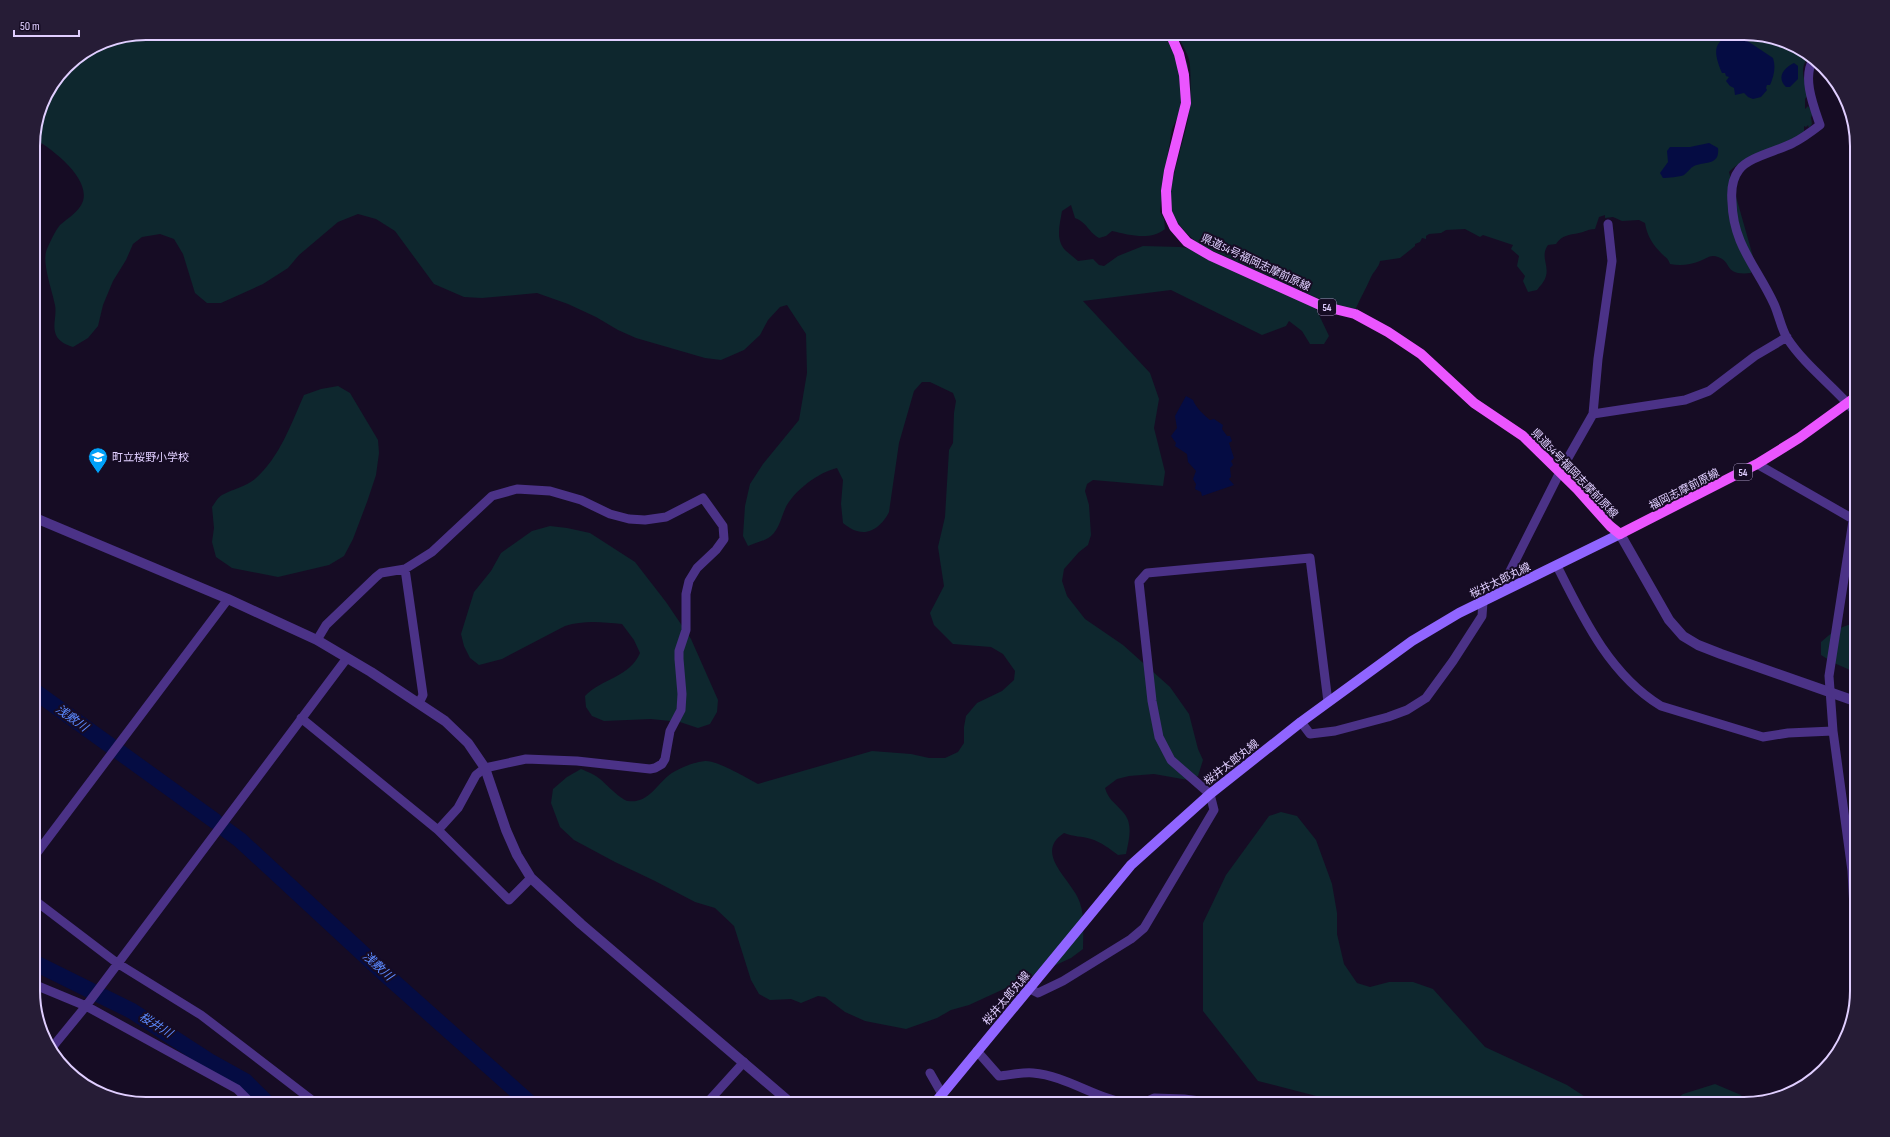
<svg xmlns="http://www.w3.org/2000/svg" width="1890" height="1137" font-family="'Sofia Sans Condensed','Noto Sans JP',sans-serif">
	<style>
		.green { fill: #0e272e }
		.water { fill: #050c43 }
		.lines { fill: none; stroke-linecap: round; stroke-linejoin: round }
		.river { stroke: #050c43; stroke-width: 16 }
		.minor { stroke: #4b3287; stroke-width: 9 }
		.tertiary { stroke: #4b3287; stroke-width: 10 }
		.secondary { stroke: #9065ff; stroke-width: 10 }
		.primary { stroke: #eb55ff; stroke-width: 10 }
		.labels { text-anchor: middle; stroke-width: 4; stroke-linejoin: round; paint-order: stroke }
		.shield { fill: #160c24; stroke: #a394bd; stroke-width: 1 }
		.shield-label { font-size: 10px; font-weight: bold; fill: #e0ceff }
		.street-label { font-size: 11px; fill: #e0ceff; stroke: #160c24 }
		.poi-label { font-size: 11px; fill: #e0ceff; stroke: #160c24; text-anchor: start }
		.water-label { font-size: 12px; font-style: italic; fill: #5c8aff; stroke: #160c24 }
		.rim { fill: none; stroke: #e0ceff; stroke-width: 2 }
	</style>
	<rect width="100%" height="100%" fill="#160c24"/>
	<path class="green" d="M146 33H1174L1188 65V79L1182 96 1179 114 1172 129 1167 159 1172 175 1161 202 1160 212 1164 219 1165 229C1151 241 1129 235 1112 231L1106 236 1099 238C1088 232 1088 223 1075 218L1071 205 1062 211C1060 224 1055 239 1065 250 1069 254 1074 257 1078 261L1093 259 1099 265 1104 266 1118 256 1143 246 1180 247 1194 249 1311 298 1329 336 1324 344H1310L1302 331 1289 321 1286 326 1262 335 1171 290 1083 301 1150 373 1159 399 1154 428 1165 472 1163 486 1093 480 1087 484 1085 491 1089 505 1091 535 1088 545 1079 552 1064 569 1062 581 1067 596 1085 619 1123 645 1170 687 1189 714 1198 749 1203 760 1198 776 1188 780 1154 774 1129 776 1117 779 1105 788C1108 799 1115 803 1122 811 1134 823 1129 839 1126 854L1118 855C1110 849 1101 842 1091 839 1081 836 1074 837 1064 833 1032 854 1074 881 1080 903 1085 918 1083 934 1083 949L1071 958 969 1005 951 1010 937 1018 906 1029 865 1021 845 1012 825 997 818 996 801 1003 791 999 770 1000 759 994 751 980 734 926 715 908 695 902 655 881 615 862 574 840 560 827 551 803 553 789 567 777 581 769C588 772 594 774 600 779 606 784 621 800 628 801 647 804 656 786 668 776 676 769 694 762 705 761 716 760 747 778 758 784L872 751 911 754 929 758H945L958 752 964 743V727L966 716 977 703 1002 691 1014 680 1015 671 1003 654 991 647 953 644 934 625 930 613 944 586 938 547 945 517 949 450 953 443 954 413 956 401 953 393 930 382H922L914 391 899 443 889 512C884 523 871 536 857 531 852 530 847 526 843 523L841 504 843 480 837 468C819 472 793 491 785 509 781 518 779 529 771 536 765 541 755 543 748 546L743 536 745 506 750 484 763 464 799 420 807 373 806 334 787 305 780 307 768 320 760 335 744 350 721 360 705 358 636 338 618 330 596 317 568 304 537 293 482 298 464 297 434 284 395 231 376 219 358 214 338 222 299 255 288 268 263 284 221 303H207L195 293 183 254 174 239 160 234 142 237 133 244 126 260 113 281 103 305 98 326 88 338 73 347C67 345 59 342 56 335 52 325 57 316 55 305 53 292 41 262 47 249 50 242 55 231 60 225 68 218 79 212 83 201 90 177 51 148 33 138L42 102 66 66 93 48 109 46 122 38Z
		M1176 33H1744L1801 48 1809 56C1798 69 1805 80 1808 95L1805 99V109L1808 106 1813 114 1811 117 1812 124 1809 128 1808 125 1806 127 1804 126V134C1785 143 1742 158 1729 172L1754 260 1751 273C1723 276 1733 262 1718 257 1710 254 1706 259 1700 261 1690 265 1680 266 1670 264 1668 258 1666 258 1662 254 1653 245 1647 236 1645 223L1639 220 1622 221 1613 217 1605 218V215L1599 217 1595 229C1588 229 1585 232 1579 233 1569 235 1562 235 1556 244L1548 245C1540 256 1549 265 1546 276 1545 281 1540 286 1537 290L1528 292 1523 281 1525 276 1517 266 1519 256 1511 249 1513 245 1483 235 1480 237 1465 229 1446 230 1441 233 1429 234 1426 236V239L1422 238 1420 242 1415 244V246L1400 258 1380 261C1379 267 1374 271 1371 277 1366 289 1360 298 1355 311L1317 298 1200 245C1189 236 1176 224 1171 210 1165 192 1187 134 1189 112 1191 98 1191 81 1190 66 1190 56 1181 43 1176 33Z
		M338 386 350 393 378 440 379 453 376 475 367 502 353 539 344 556 329 565 278 577 232 568 216 557 212 542 214 528 212 507C215 503 218 497 222 495 233 489 245 487 255 479 280 457 291 424 304 395L321 389Z
		M550 526 567 528 590 533 635 562 666 602 691 639 718 700 717 712 710 724 698 728 680 722 651 719 604 721 592 716 586 707 585 696C601 679 630 677 640 653L634 640 622 624C602 622 584 620 565 626L502 659 479 665 470 658 464 646 461 634 474 592 491 571 501 553 532 531Z
		M1848 625H1857V673L1834 663 1821 655V642L1835 630Z
		M1281 812 1297 816 1316 840 1332 884 1337 913V934L1344 964 1357 983 1370 987 1389 982H1413L1433 989 1485 1047 1567 1085 1596 1104H1347L1258 1081 1203 1011V923L1226 875 1269 816Z
		M1715 1084 1741 1095 1747 1103 1670 1104 1683 1094Z"/>
	<path class="water" d="M1733 35 1740 36 1773 58C1776 67 1774 76 1770 85H1767L1766 88 1767 90 1761 97 1753 99 1748 97 1744 93 1735 95 1734 88 1730 86 1726 81 1729 77 1726 76 1725 73H1722C1715 56 1710 41 1733 35Z
		M1794 63 1798 66V79L1790 87H1786C1776 77 1784 68 1794 63Z
		M1709 143 1718 148C1720 166 1704 161 1694 166 1690 168 1688 172 1684 175 1680 177 1667 178 1663 178L1660 173 1668 162 1667 151 1670 147H1690Z
		M1186 396 1193 400C1196 408 1204 415 1210 420L1214 419 1223 425 1222 429 1227 436H1230L1232 441 1229 443 1234 458 1231 461 1233 465 1230 468 1231 477 1229 479 1234 485 1202 496 1201 492 1195 489 1196 484 1193 479 1196 471 1188 462 1187 454 1175 446 1176 443 1171 436 1177 428 1175 416Z"/>
	<g class="lines">
		<path class="river" d="M33 690 111 746
			M118 751 215 821
			M225 829 240 840 385 974 531 1104
			M33 962 132 1011 209 1061 245 1081 268 1104"/>
		<path class="minor" d="M1813 60C1802 78 1814 107 1820 125 1811 132 1803 138 1793 143 1778 151 1748 157 1739 170 1732 179 1731 191 1732 202 1733 245 1757 267 1774 304 1779 315 1781 328 1787 338 1806 367 1835 387 1857 414
			M1593 414 1685 400 1709 391 1755 356 1787 337
			M1757 464 1853 519
			M1857 495 1829 676 1833 731 1852 871 1857 964
			M1557 566C1583 618 1610 675 1661 706L1763 737 1788 733 1833 731
			M405 569 423 695 419 703
			M1503 591 1502 587 1560 472 1593 414 1598 359 1612 261 1608 224
			M317 640 326 625 376 577 381 573 405 569 432 552 492 496 517 489 550 491 581 500 610 514 629 519 645 520 666 517 703 498 723 526 724 539 716 550 697 568 689 581 686 594V630L679 651V659L682 694 681 710 670 731 665 759 662 764 655 768 650 769 577 761 526 759 485 768 476 775 458 808 438 830
			M301 718 438 830 509 900 531 878
			M1301 722 1310 734 1335 731 1388 717 1407 710 1426 698 1453 661 1482 616 1483 602
			M33 858 228 599
			M33 899 117 963 201 1015 317 1104
			M33 984 86 1006 237 1089 252 1104
			M1030 989 1038 993 1063 981 1131 939 1144 928 1214 810 1210 794 1171 760 1159 737 1152 701 1139 582 1147 573 1310 558 1328 702
			M50 1050 86 1006 347 658
			M977 1051 999 1076C1010 1075 1022 1072 1033 1073 1068 1076 1097 1100 1132 1104
			M930 1073 942 1094
			M706 1104 744 1062
			M924 1104 936 1101
			M1141 1104 1154 1098 1184 1099 1224 1104"/>
		<path class="tertiary" d="M33 517 228 599 317 640 371 672 445 721 468 743 485 768 506 830 517 855 531 878 581 924 792 1104
			M1620 534 1669 620 1683 636 1698 645 1721 654 1852 700 1857 703"/>
		<path class="secondary" d="M934 1104 1131 865 1210 794 1301 722 1412 641 1459 613 1620 534"/>
		<path class="primary" d="M1170 33 1179 54 1184 75 1186 103 1169 171 1166 191 1167 212 1174 227 1187 242 1211 256 1322 306 1355 314 1388 332 1421 354 1474 403 1523 436 1577 489 1610 526 1620 534 1757 464 1799 438 1857 396"/>
	</g>
	<defs>
		<symbol id="school-pin" viewBox="-11 -11 22 30"><path d="M0 17L-7.5 6A9.5 9.5 0 1 1 7.5 6Z" fill="#00a1f9" stroke="#160c24"/><path d="M0-5L7-2L0 1L-7-2ZM-4 1L0 2.5L4 1V4Q0 6-4 4Z" fill="#fff"/></symbol>
	</defs>
	<g fill-rule="evenodd">
		<use href="#school-pin" x="87" y="446" width="22" height="30"/>
	</g>
	<g class="labels">
		<g class="shield">
			<rect x="1318" y="299" width="18" height="16" rx="3"/>
			<rect x="1734" y="464" width="18" height="16" rx="3"/>
		</g>
		<g class="shield-label">
			<text x="1327" y="311">54</text>
			<text x="1743" y="476">54</text>
		</g>
		<g class="street-label">
			<text transform="translate(1256 262) rotate(25)" y="4">県道54号福岡志摩前原線</text>
			<text transform="translate(1575 473) rotate(46)" y="4">県道54号福岡志摩前原線</text>
			<text transform="translate(1684 489) rotate(-27)" y="4">福岡志摩前原線</text>
			<text transform="translate(1500 580) rotate(-26)" y="4">桜井太郎丸線</text>
			<text transform="translate(1231 762) rotate(-38)" y="4">桜井太郎丸線</text>
			<text transform="translate(1006 998) rotate(-50)" y="4">桜井太郎丸線</text>
		</g>
		<g class="poi-label">
			<text x="112" y="461">町立桜野小学校</text>
		</g>
		<g class="water-label">
			<text transform="translate(72 718) rotate(36)" y="4">浅敷川</text>
			<text transform="translate(378 966) rotate(42)" y="4">浅敷川</text>
			<text transform="translate(156 1025) rotate(32)" y="4">桜井川</text>
		</g>
	</g>
	<path d="M0 0H1890V1137H0ZM146 40H1744A106 106 0 0 1 1850 146V991A106 106 0 0 1 1744 1097H146A106 106 0 0 1 40 991V146A106 106 0 0 1 146 40Z" fill="#261c36" fill-rule="evenodd"/>
	<path class="rim" d="M146 40H1744A106 106 0 0 1 1850 146V991A106 106 0 0 1 1744 1097H146A106 106 0 0 1 40 991V146A106 106 0 0 1 146 40Z"/>
	<path d="M14 30v6h65v-6" fill="none" stroke="#e0ceff" stroke-width="2"/>
	<text x="20" y="30" font-size="12" fill="#e0ceff" stroke="#160c24" stroke-width="3" paint-order="stroke">50 m</text>
</svg>
